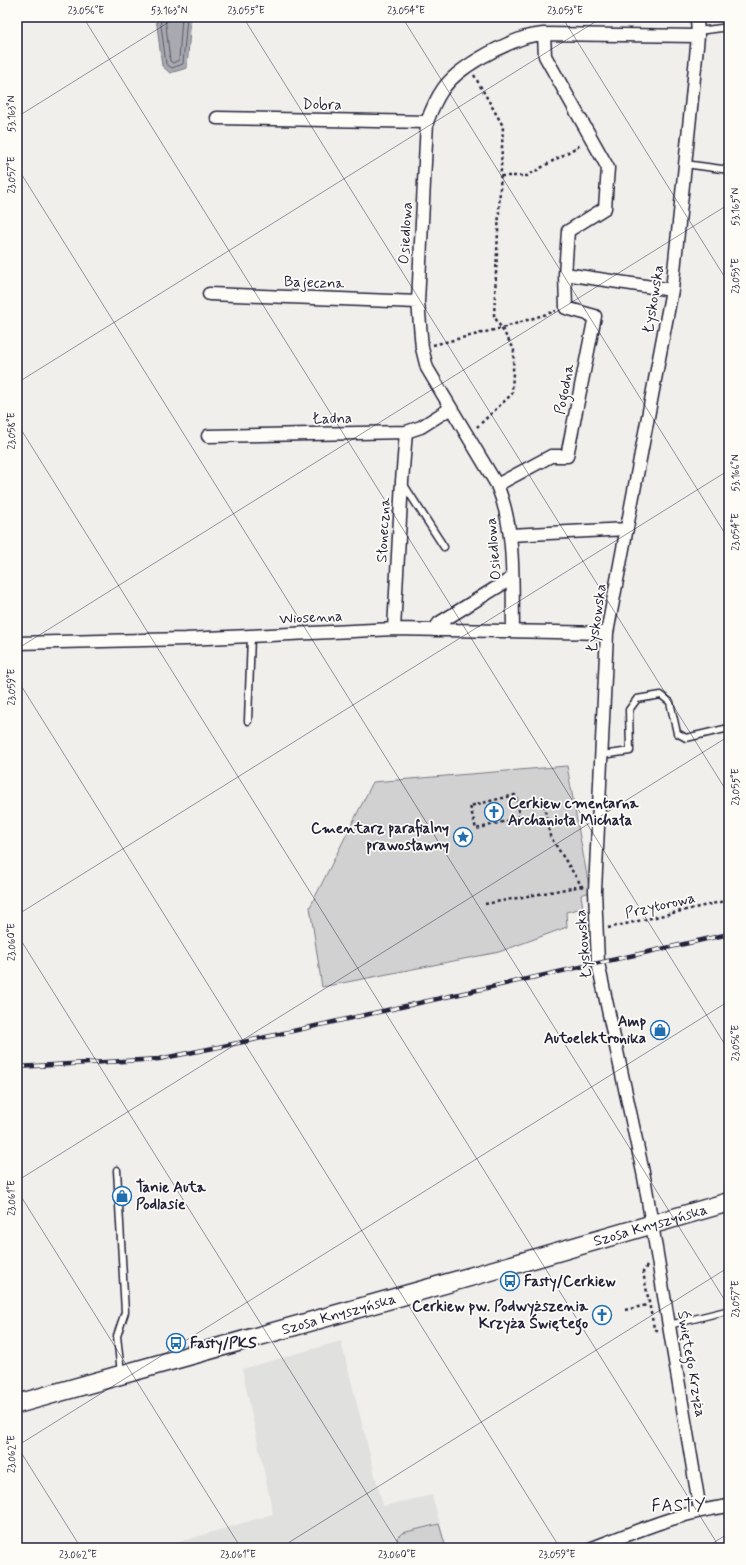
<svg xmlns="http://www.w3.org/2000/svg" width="746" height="1565" font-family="Mynerve,sans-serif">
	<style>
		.built { fill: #e0e0df }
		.green { fill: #d2d1d1; stroke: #7a7a86 }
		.water { fill: #a9a9b0; stroke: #737381 }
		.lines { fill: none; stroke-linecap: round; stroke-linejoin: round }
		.shore { stroke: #58586a; stroke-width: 1 }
		.service-casing { stroke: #22223b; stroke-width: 9 }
		.minor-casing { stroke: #22223b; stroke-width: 15 }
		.primary-casing { stroke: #22223b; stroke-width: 21 }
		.path { stroke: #22223b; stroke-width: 2.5; stroke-dasharray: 3 3; stroke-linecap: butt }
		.service { stroke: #fdfcf7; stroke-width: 6 }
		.minor { stroke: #fdfcf7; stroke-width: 12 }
		.primary { stroke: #fdfcf7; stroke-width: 18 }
		.rail-casing { stroke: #22223b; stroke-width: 4.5 }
		.rail { stroke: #fdfcf7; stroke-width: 3; stroke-dasharray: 9; stroke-linecap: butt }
		.ticks { fill: none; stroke: #22223b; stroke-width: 1; stroke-opacity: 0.45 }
		.labels { text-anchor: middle; stroke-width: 3.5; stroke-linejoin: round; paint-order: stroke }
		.street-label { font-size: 15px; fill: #22223b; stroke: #fdfcf7 }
		.poi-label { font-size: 15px; font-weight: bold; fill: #22223b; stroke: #fdfcf7; text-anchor: start }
		.quarter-label { font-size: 17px; letter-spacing: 1px; fill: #22223b; stroke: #fdfcf7 }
		.neatline { fill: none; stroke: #22223b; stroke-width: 1.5 }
		.ticks-label { font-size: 10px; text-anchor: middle; fill: #22223b }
	</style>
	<rect width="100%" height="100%" fill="#f0efec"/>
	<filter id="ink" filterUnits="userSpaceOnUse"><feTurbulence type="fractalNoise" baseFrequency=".025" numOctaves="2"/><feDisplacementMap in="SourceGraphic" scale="8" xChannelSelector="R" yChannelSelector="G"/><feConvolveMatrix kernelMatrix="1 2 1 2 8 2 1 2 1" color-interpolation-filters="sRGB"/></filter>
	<g filter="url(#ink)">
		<path class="built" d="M341 1341 383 1506 432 1495 447 1548H176V1543L273 1514 242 1369Z"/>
		<path class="green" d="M567 766 590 892 581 895 583 908 566 912 567 927 499 952 322 987 310 907 373 782Z
			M439 1524 446 1548H400L397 1538 402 1533Z"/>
		<path class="water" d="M156 17H191L187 68 170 73 162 66Z"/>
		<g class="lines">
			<path class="shore" d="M160 17 166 64 172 68 183 64 187 17
				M165 17 170 61 173 63 179 60 182 17"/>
			<defs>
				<path id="service" d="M698 31 729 27
					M685 164 729 170
					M404 485 444 547
					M248 721 251 636
					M602 755 630 751 629 710 637 699 661 695 670 702 677 733 686 738 729 728
					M117 1170 125 1312 117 1336 121 1373
					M669 1325 726 1311"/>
				<path id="minor" d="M697 17 698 36 692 98 672 290 607 633 595 891 598 963 644 1177 700 1510
					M544 34 545 56 608 168 605 208 568 231 565 274 672 290
					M217 118 427 122
					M209 294 418 302
					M208 436 406 432 421 427 451 408
					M497 485 551 456H567L595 316 566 308 565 274
					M510 535 627 529
					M394 629 402 481 406 432
					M434 630 439 623 512 578
					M513 631C512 582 516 530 497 485L427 368 422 348 418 302 427 122C431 111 436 99 443 89 458 67 498 47 523 38 530 35 538 35 544 34L698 36
					M17 643 186 639 394 629 607 633
					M592 1548C637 1531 681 1512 729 1506"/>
				<g id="primary">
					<path id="s1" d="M17 1404 505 1267 729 1202"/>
				</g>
			</defs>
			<use href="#service" class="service-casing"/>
			<use href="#minor" class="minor-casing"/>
			<use href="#primary" class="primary-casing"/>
			<path class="path" d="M474 75 503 126 494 316 514 349 512 394 477 427
				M501 176H527L582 144
				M433 345 502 328 556 311
				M519 807 515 795 470 806 476 829 518 818 519 807 544 805 550 836 583 888
				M485 904 582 886
				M608 928 729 900
				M647 1266 643 1272 654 1328 658 1331
				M625 1310 647 1305"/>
			<use href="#service" class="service"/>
			<use href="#minor" class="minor"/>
			<use href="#primary" class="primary"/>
			<defs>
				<path id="rail" d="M17 1067 159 1059 248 1041 729 934"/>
			</defs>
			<use href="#rail" class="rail-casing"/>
			<use href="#rail" class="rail"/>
		</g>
	</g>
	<path class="ticks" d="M83 17 729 1051M243 17 729 795M402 17 729 540M562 17 729 284M722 17 729 28M17 117 177 17M17 167 729 1307M17 383 603 17M17 423 720 1548M17 649 729 204M17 679 560 1548M17 915 729 470M17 934 401 1548M17 1181 729 736M17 1190 241 1548M17 1446 81 1548M17 1446 729 1001M280 1548 729 1267M705 1548 729 1533"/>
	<defs>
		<symbol id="church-ring" viewBox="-11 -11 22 22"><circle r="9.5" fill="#fdfcf7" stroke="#1f6fb2" stroke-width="1.5"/><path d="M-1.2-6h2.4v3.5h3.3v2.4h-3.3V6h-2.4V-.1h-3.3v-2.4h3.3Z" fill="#1f6fb2"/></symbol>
		<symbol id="sight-ring" viewBox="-11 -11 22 22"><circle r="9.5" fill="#fdfcf7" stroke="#1f6fb2" stroke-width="1.5"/><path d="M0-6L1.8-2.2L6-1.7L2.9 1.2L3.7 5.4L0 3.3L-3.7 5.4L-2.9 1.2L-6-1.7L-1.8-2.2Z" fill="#1f6fb2"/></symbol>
		<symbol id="shop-ring" viewBox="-11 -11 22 22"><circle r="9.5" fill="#fdfcf7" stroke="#1f6fb2" stroke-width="1.5"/><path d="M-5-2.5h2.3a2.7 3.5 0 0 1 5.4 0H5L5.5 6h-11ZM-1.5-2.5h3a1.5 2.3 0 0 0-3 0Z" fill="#1f6fb2"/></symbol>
		<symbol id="bus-ring" viewBox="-11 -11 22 22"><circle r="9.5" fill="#fdfcf7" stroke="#1f6fb2" stroke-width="1.5"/><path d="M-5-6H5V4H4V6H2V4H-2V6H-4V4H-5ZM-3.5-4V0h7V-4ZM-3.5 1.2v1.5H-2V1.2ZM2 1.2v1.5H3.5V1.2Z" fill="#1f6fb2"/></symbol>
	</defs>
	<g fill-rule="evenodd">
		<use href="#church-ring" x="483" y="801" width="22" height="22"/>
		<use href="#sight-ring" x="452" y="826" width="22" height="22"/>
		<use href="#shop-ring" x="649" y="1019" width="22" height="22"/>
		<use href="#shop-ring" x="111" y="1185" width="22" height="22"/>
		<use href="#bus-ring" x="499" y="1270" width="22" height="22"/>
		<use href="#church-ring" x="591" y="1304" width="22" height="22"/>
		<use href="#bus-ring" x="165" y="1332" width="22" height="22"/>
	</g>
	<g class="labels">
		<g class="street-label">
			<text transform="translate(322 104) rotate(1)" y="5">Dobra</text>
			<text transform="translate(405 233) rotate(-87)" y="5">Osiedlowa</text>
			<text transform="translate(314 282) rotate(2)" y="5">Bajeczna</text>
			<text transform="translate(653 299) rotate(-81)" y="5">Łyskowska</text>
			<text transform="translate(564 389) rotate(-79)" y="5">Pogodna</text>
			<text transform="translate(332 418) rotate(-1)" y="5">Ładna</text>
			<text transform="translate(383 530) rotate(-87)" y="5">Słoneczna</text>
			<text transform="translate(493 549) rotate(-95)" y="5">Osiedlowa</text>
			<text transform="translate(311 617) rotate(-3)" y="5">Wiosenna</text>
			<text transform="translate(596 618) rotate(-82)" y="5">Łyskowska</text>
			<text transform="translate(660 905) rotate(-13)" y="5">Przytorowa</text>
			<text transform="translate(583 944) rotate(-95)" y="5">Łyskowska</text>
			<text dy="5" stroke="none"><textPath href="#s1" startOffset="658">Szosa Knyszyńska</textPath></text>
			<text dy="5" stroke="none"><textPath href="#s1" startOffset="334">Szosa Knyszyńska</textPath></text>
			<text transform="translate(692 1364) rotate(80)" y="5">Świętego Krzyża</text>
		</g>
		<g class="poi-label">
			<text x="508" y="808">Cerkiew cmentarna<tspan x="508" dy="17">Archanioła Michała</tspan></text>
			<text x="449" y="833" text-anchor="end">Cmentarz parafialny<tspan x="449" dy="17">prawosławny</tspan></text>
			<text x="646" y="1026" text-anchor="end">Amp<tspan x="646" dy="17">Autoelektronika</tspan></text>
			<text x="136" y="1192">Tanie Auta<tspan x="136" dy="17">Podlasie</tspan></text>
			<text x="524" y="1286">Fasty/Cerkiew</text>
			<text x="588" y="1311" text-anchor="end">Cerkiew pw. Podwyższenia<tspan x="588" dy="17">Krzyża Świętego</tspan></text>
			<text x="190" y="1348">Fasty/PKS</text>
		</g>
		<g class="quarter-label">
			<text x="679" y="1511">FASTY</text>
		</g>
	</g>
	<rect width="746" height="1565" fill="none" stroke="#fdfcf7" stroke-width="44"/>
	<rect x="22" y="22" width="702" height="1521" class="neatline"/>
	<g class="ticks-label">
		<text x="86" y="14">23.056°E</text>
		<text x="169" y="14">53.163°N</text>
		<text x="246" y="14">23.055°E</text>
		<text x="406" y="14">23.054°E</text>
		<text x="565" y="14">23.053°E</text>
		<text transform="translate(11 114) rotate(-90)" y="4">53.163°N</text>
		<text transform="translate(11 175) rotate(-90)" y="4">23.057°E</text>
		<text transform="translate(735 207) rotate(-90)" y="4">53.165°N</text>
		<text transform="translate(735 276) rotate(-90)" y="4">23.053°E</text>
		<text transform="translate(11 431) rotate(-90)" y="4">23.058°E</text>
		<text transform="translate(735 473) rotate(-90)" y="4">53.166°N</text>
		<text transform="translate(735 532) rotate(-90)" y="4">23.054°E</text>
		<text transform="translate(11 687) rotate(-90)" y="4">23.059°E</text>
		<text transform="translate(735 787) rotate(-90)" y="4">23.055°E</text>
		<text transform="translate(11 942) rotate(-90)" y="4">23.060°E</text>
		<text transform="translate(735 1043) rotate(-90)" y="4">23.056°E</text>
		<text transform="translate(11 1198) rotate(-90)" y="4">23.061°E</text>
		<text transform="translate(735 1299) rotate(-90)" y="4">23.057°E</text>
		<text transform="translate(11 1454) rotate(-90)" y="4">23.062°E</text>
		<text x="78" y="1558">23.062°E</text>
		<text x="238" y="1558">23.061°E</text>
		<text x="397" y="1558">23.060°E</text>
		<text x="557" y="1558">23.059°E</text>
	</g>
</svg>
